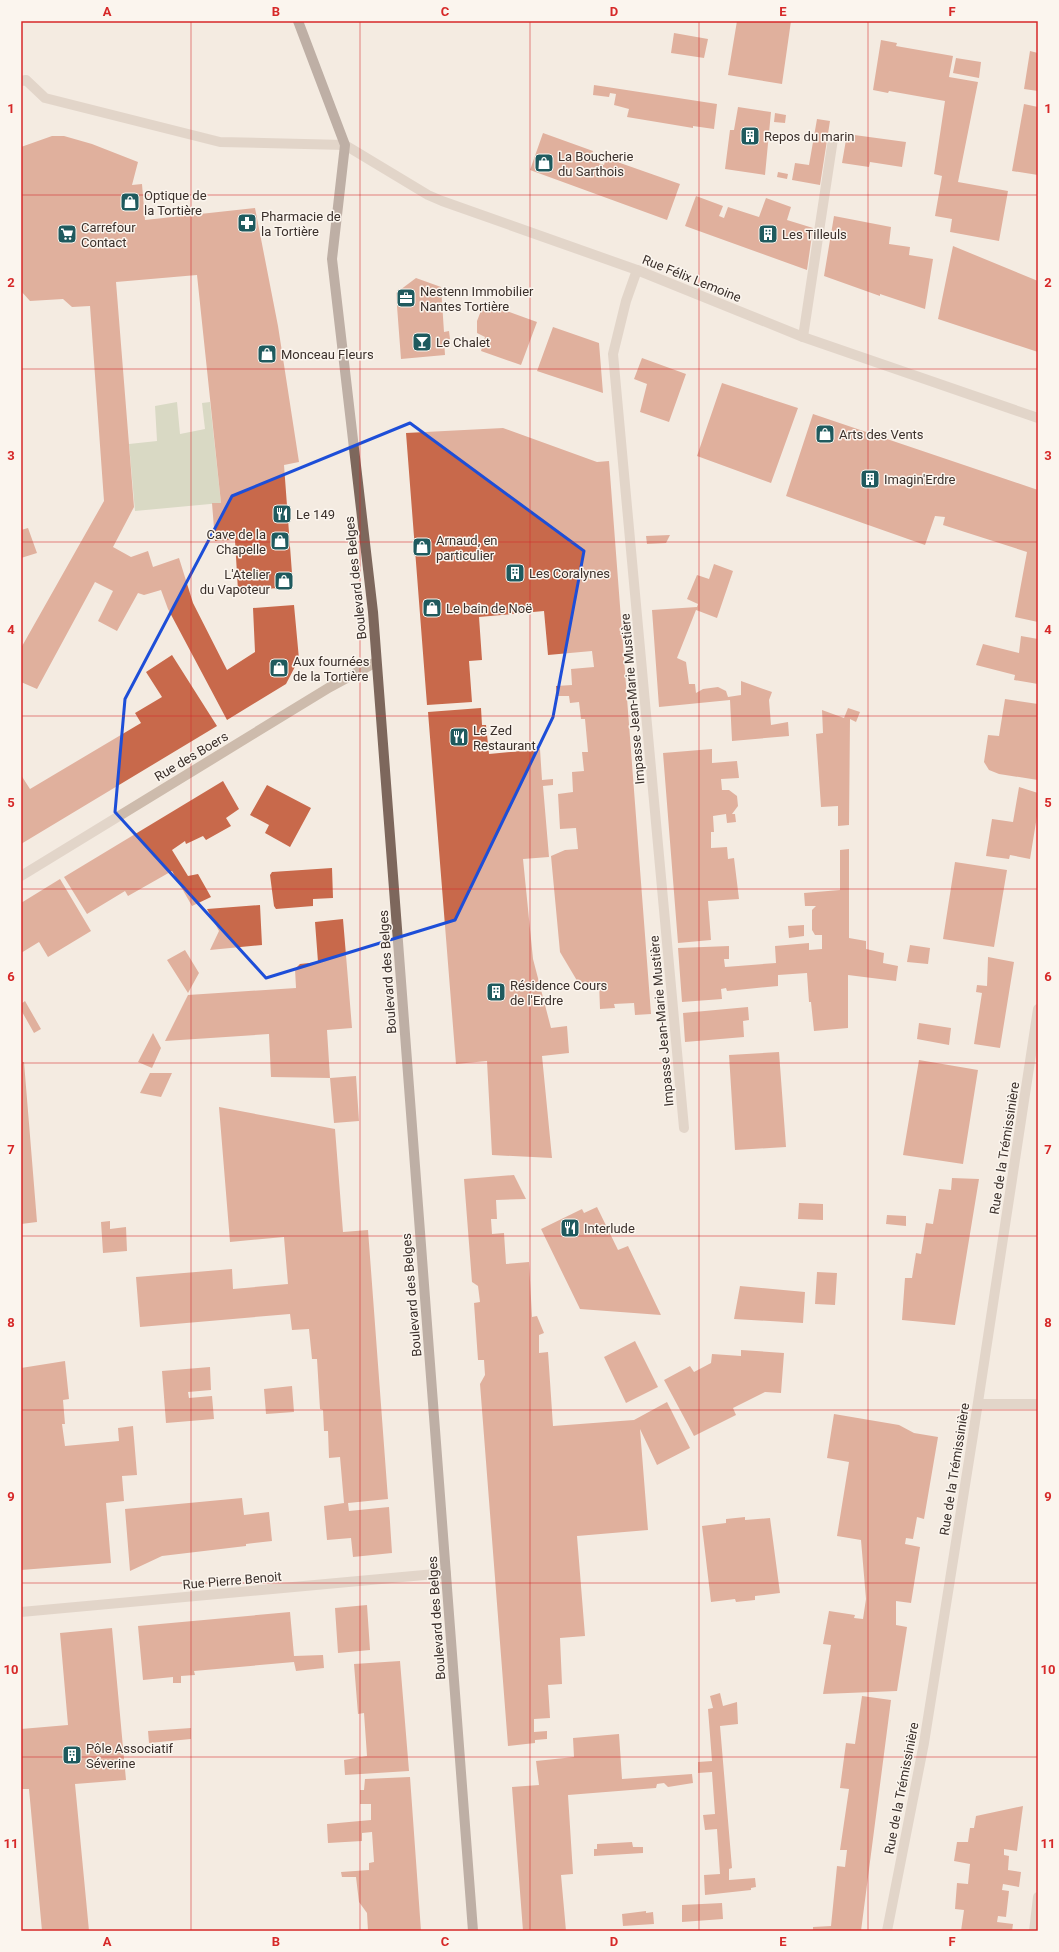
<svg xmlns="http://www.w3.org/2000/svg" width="1059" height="1952" font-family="Roboto,sans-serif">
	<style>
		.green { fill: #b8c4a0 }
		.building { fill: #c8694b }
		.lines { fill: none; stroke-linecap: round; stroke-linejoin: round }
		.minor { stroke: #cdbbac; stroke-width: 10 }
		.tertiary { stroke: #cdbbac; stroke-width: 10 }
		.primary { stroke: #7d675c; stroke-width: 10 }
		.marked { fill: none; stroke: #1d4ed8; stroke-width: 3; stroke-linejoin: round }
		.grid { fill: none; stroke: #d62828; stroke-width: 1; stroke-opacity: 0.55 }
		.labels { text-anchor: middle; stroke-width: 3; stroke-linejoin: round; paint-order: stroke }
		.poi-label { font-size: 13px; fill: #3b302b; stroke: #fbf5ee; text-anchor: start }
		.street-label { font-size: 13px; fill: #3b302b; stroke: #fbf5ee }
		.neatline { fill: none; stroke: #d62828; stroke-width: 1.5 }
		.grid-label { font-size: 13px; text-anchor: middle; font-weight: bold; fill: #d62828 }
	</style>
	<rect width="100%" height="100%" fill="#f4ebe1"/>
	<path class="green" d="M177 402 180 434 205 429 202 403 210 402 221 503 135 511 129 444 157 441 155 406Z"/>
	<path class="building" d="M737 21H791L782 84 728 75Z
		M674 33 708 39 704 58 671 53Z
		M881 40 897 43 896 46 953 56 949 77 978 82 958 182 1008 191 999 241 950 232 952 219 935 216 942 176 934 174 945 101 889 91 888 93 873 90Z
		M1030 51 1038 53V91L1024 89Z
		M956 58 981 62 979 78 953 73Z
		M594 85 717 104 714 129 693 126V128L627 117 629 109 614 105 616 94 610 93 609 97 593 95Z
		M1024 104 1038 107V175L1012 171Z
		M738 107 771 112 765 175 725 169 730 130H734Z
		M775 113 786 115 785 123 774 122Z
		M817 119 830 121 820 185 792 180 795 163 809 165Z
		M543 133 593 151 590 160 604 165 606 158 680 184 667 220 530 170Z
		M847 134 906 142 902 167 870 162 869 167 842 163Z
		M52 136H64L92 144 138 162 132 185 142 184 145 220 255 208 278 326 299 462 284 465 293 587 238 591 235 540 215 541 212 503H221L197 275 116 282 134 507 113 547 131 557 148 551 153 567 179 558 193 603 227 670 255 652 253 608 294 605 299 659 286 684 227 720 168 609 161 590 144 595 138 593 117 631 98 621 113 591 95 582 37 689 21 682V648L104 501 90 306 72 307 63 299 30 301 21 291V147Z
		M778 172 788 174 787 179 777 177Z
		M696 196 723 206 719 216 724 218 728 207 759 217 766 198 791 207 787 220 813 228 807 270 685 226Z
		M834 216 891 227 889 244 910 247 909 255 933 259 925 309 880 294V296L824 276Z
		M953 246 1038 281V352L938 319Z
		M416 278 441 287 444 332 449 331 450 339 444 340 445 355 401 359 396 293Z
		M484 303 537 322 521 365 481 351 485 337 477 333V321Z
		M553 327 599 343 603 393 537 371Z
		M642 358 686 374 669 422 640 412 647 384 634 379Z
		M722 383 798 408 771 483 697 456Z
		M813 414 1038 490V622L1015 617 1027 552 943 525 945 517 935 516 925 545 786 496Z
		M503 428 597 462 609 461 651 1014 635 1015 634 1003 614 1004 615 1008 600 1009 599 982 579 984 560 952 551 856 565 850 578 849 576 828 560 829 558 794 573 792 572 772 584 771 582 752H588L585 719H581L579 702 570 703 569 696H557L556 686 572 685 571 669 594 667 592 651 548 655 544 611 479 617 482 660 469 661 472 702 427 705 406 433Z
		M28 528 37 553 21 558V530Z
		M670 535 666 543 647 544 646 536Z
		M714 564 733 571 717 618 696 610 677 658 686 662 689 684H695L696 693 703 689 718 687 726 691 728 697 741 695V681L772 692 769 700 771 725 788 722 789 736 732 741 730 700 659 707 652 610 697 607 698 604 687 599 697 575 709 579Z
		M1021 636 1038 639V684L1014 680 1015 675 976 665 983 644 1019 653Z
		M172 655 217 726 21 844V775L30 789 141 723 135 713 162 697 146 672Z
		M1005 699 1038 704V780L999 774 989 770 984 762 988 735 999 736Z
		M481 708 482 725H486L489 754 540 749 542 780 553 779V785L543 786 549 857 523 859 533 959 551 1028 567 1026 569 1053 542 1056 552 1158 492 1155 487 1061 456 1064 428 712Z
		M848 708 860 712 856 722 850 719 849 825 838 826V806L821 807 816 734 823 733 822 710 844 718Z
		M712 749V763L737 761 739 778 721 779 722 790H729L737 796 738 806 732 814H735L736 822 727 823 726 814 713 816 714 832H711V848L727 847 728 859 734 858 739 899 708 901 711 940 678 943 663 753Z
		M223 781 239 809 226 818 231 826 206 840 203 836 186 844 185 841 172 850 188 876 198 874 211 897 192 906 172 871 128 896 125 891 87 914 64 877Z
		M267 785 311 808 290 847 265 833 269 825 250 815Z
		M1019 787 1038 793V810L1030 859 1010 855 1009 859 986 856 992 819 1013 822Z
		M849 849V938L866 941V949L884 953 883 963 898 966 896 981 848 975V1028L814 1031 811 1002H809L807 973 778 975V986L727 991 726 988 721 989 722 999 682 1002 678 948 729 946V959H724L725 967 776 963 775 946 809 943V950L822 949V935H815L812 930V910L816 906H805L804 893 840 890V850Z
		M955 862 1007 870 994 947 943 939Z
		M332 868 333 898 313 899V906L276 909 274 906 270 875 272 872Z
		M60 879 91 931 48 957 39 942 21 953V903Z
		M260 905 262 945 210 950 219 931 207 909Z
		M343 919 352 1028 327 1030 330 1078 271 1077 269 1034 165 1041 188 995 296 988 295 969 300 964 318 962 315 922Z
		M804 925V936L789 938 788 926Z
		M910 945 930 948 928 964 907 962Z
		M185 950 199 973 188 993 167 960Z
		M988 957 1014 962 1000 1048 974 1044 982 993 976 992 977 985 987 986Z
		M25 1001 41 1029 34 1033 21 1010V1004Z
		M748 1007 749 1020 743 1021 744 1037 685 1042 683 1013Z
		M919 1023 951 1028 949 1045 917 1039Z
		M153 1033 161 1048 152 1068 138 1062Z
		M779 1052 786 1147 735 1150 729 1055Z
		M919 1060 978 1070 963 1164 903 1155Z
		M21 1062H24L37 1222 21 1224Z
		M150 1073H172L161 1097 140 1093Z
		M356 1076 359 1121 334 1123 330 1078Z
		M219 1107 335 1129 343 1232 368 1230 388 1499 348 1503 349 1511 389 1507 392 1553 353 1557 351 1538 327 1540 324 1506 344 1503 340 1457 329 1458 328 1431H324L323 1410 320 1409 317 1359H312L309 1329 292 1330 290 1314 140 1327 136 1277 232 1269 233 1289 288 1284 284 1237 230 1242Z
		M514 1175 526 1199 496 1200 497 1219H491L492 1234 504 1233 506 1264 529 1262 532 1317 537 1316 544 1333 539 1335V1353L548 1352 553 1426 634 1420 667 1402 690 1448 657 1465 640 1429 648 1530 577 1536 585 1636 560 1638 562 1684 548 1685 550 1718 534 1719V1732L547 1731V1739L535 1740V1743L508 1746 480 1384 485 1375 484 1360H478L474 1303 480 1302 478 1286 472 1282 464 1179Z
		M952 1178 979 1179 955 1325 902 1320 905 1278H912L916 1253 921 1254 926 1223 933 1224 939 1189 951 1190Z
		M799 1203 823 1204V1220L798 1219Z
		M597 1207 618 1250 628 1246 661 1315 580 1309 541 1229 582 1209 584 1213Z
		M887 1215 906 1216V1226L886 1224Z
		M110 1221V1229L126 1227 127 1251 103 1253 101 1222Z
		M817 1272 837 1273 835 1305 815 1304Z
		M740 1286 805 1292 803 1323 734 1319Z
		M635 1341 658 1387 626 1403 604 1357Z
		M741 1350 784 1353 781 1393 765 1392 733 1408 736 1415 694 1436 664 1380 690 1366 694 1372 711 1363 712 1354 741 1356Z
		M65 1361 69 1399 63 1400 65 1424H62L65 1446 119 1441 118 1428 133 1426 137 1475 122 1476 124 1501 106 1503 111 1563 21 1570V1368Z
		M210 1367 211 1390 188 1392 189 1398 212 1396 214 1419 166 1423 162 1371Z
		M292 1386 294 1412 266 1414 264 1389Z
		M834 1414 899 1425 914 1433 938 1437 924 1519 917 1517 913 1539 906 1538 905 1544 920 1547 911 1603 896 1601V1625L907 1627 897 1691 823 1694 831 1645 823 1644 829 1611 855 1615 854 1618 863 1619 866 1599 861 1540 837 1536 849 1462 827 1458Z
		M242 1498 244 1515 269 1512 272 1541 246 1544V1546L162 1556 130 1571 125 1509Z
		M745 1517V1520L770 1518 780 1593 755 1596V1600L736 1602 735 1599 711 1602 702 1526 726 1523V1519Z
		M367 1605 370 1650 338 1653 335 1608Z
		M290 1612 294 1656 323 1655 324 1668 296 1671 294 1662 194 1671 195 1675 181 1676V1683H173V1677L143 1680 138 1626Z
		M112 1628 126 1780 75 1784 89 1931H42L29 1789H21V1729L68 1725 60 1633Z
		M400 1661 409 1771 345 1775 344 1760 367 1756 364 1713 358 1714 354 1664Z
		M720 1693 723 1706 737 1702 738 1724 720 1726 732 1868 729 1869V1880L755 1878 756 1887 751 1888V1890L705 1895 704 1875 720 1874 717 1829 705 1830 703 1815 715 1814 712 1772 698 1773V1762L712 1761 708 1709 713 1708 710 1696Z
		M862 1696 891 1700 861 1931H813V1927L831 1926 837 1866 845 1867 847 1850H840L849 1789 840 1788 846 1743 855 1744Z
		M191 1728V1739L149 1743 148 1731Z
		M619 1734 622 1779 692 1774 693 1783 668 1787 664 1783 657 1784 656 1788 568 1795 573 1874 561 1875 566 1931H523L512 1787 539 1785 536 1761 574 1757 573 1738Z
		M410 1777 421 1931H368L367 1913 359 1902 356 1877H342L341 1872 369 1870V1863L374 1862 372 1832 362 1833V1841L328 1843 327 1824 371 1820V1804H360V1790H364L365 1779Z
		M1023 1806 1017 1851 1004 1849V1855L1009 1856 1008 1870 1021 1872 1019 1887 1003 1884 1002 1890 1009 1891 1006 1917 998 1916 997 1922 1013 1924 1012 1931H961L964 1910 955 1909 957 1883 968 1884 970 1864 954 1861 957 1842H968L970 1828H974L976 1816Z
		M632 1842 633 1847H643V1853L594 1856V1849H597V1844Z
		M722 1903 723 1919 682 1922V1905Z
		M646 1911V1913L653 1912 654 1924 623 1926 622 1914Z"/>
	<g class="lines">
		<path class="minor" d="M21 81 26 80 45 98 220 142 345 145
			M637 270 626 301 613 354 684 1128
			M803 337 833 139
			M21 876 330 687 376 662
			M978 1404H1038
			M21 1612 446 1573
			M887 1931 924 1743 973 1435 1038 1009
			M1034 1931 1038 1897"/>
		<path class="tertiary" d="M345 145 428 195 442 201 637 270 803 337 1038 418"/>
		<path class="primary" d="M298 21 345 145 332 259 373 612 473 1931"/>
	</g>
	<path d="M0 0H1059V1952H0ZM410 423 584 551 553 717 455 920 266 978 115 812 125 699 232 496Z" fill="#f4ebe1" fill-opacity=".55" fill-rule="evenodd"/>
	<path class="marked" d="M410 423 584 551 553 717 455 920 266 978 115 812 125 699 232 496Z"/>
	<path class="grid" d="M191 21V1931M360 21V1931M530 21V1931M699 21V1931M868 21V1931M21 195H1038M21 369H1038M21 542H1038M21 716H1038M21 889H1038M21 1063H1038M21 1236H1038M21 1410H1038M21 1583H1038M21 1757H1038"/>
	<defs>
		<symbol id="building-square" viewBox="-11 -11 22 22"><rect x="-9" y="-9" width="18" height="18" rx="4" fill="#1f5a5e" stroke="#fbf5ee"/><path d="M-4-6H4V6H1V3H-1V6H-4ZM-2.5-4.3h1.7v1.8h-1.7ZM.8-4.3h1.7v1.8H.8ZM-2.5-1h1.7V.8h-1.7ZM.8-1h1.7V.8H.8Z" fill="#fff"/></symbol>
		<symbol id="shop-square" viewBox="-11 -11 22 22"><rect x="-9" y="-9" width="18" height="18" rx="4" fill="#1f5a5e" stroke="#fbf5ee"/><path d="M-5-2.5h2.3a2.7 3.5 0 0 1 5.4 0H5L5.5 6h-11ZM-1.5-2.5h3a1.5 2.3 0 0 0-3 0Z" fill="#fff"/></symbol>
		<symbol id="pharmacy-square" viewBox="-11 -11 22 22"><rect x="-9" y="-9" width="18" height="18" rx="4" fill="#1f5a5e" stroke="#fbf5ee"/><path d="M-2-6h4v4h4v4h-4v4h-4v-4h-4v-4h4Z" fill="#fff"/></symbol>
		<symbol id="supermarket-square" viewBox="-11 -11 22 22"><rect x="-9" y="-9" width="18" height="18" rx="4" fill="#1f5a5e" stroke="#fbf5ee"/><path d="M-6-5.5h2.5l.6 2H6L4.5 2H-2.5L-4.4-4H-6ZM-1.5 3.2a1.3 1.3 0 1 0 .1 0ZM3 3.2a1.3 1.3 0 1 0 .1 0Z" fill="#fff"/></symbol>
		<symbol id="office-square" viewBox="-11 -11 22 22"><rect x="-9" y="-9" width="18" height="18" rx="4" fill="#1f5a5e" stroke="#fbf5ee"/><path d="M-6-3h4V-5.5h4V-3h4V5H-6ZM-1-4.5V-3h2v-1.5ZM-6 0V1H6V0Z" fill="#fff"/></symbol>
		<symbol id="bar-square" viewBox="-11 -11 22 22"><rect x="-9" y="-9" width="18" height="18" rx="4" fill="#1f5a5e" stroke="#fbf5ee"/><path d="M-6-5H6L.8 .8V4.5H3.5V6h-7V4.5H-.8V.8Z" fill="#fff"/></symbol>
		<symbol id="restaurant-square" viewBox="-11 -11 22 22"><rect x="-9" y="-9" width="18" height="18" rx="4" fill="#1f5a5e" stroke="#fbf5ee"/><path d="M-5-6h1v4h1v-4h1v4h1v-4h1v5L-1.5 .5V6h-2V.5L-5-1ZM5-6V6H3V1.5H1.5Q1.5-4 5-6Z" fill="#fff"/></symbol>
	</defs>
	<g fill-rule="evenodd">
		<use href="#building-square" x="739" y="125" width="22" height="22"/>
		<use href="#shop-square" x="533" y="152" width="22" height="22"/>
		<use href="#shop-square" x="119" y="191" width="22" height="22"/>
		<use href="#pharmacy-square" x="236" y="212" width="22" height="22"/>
		<use href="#supermarket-square" x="56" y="223" width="22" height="22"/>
		<use href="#building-square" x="757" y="223" width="22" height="22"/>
		<use href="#office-square" x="395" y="287" width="22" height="22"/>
		<use href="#bar-square" x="411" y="331" width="22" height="22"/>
		<use href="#shop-square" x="256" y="343" width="22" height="22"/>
		<use href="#shop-square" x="814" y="423" width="22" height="22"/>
		<use href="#building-square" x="859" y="468" width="22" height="22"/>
		<use href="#restaurant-square" x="271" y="503" width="22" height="22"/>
		<use href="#shop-square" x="269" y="530" width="22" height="22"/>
		<use href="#shop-square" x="411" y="536" width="22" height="22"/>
		<use href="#building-square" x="504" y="562" width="22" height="22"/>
		<use href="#shop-square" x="273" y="570" width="22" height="22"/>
		<use href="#shop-square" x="421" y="597" width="22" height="22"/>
		<use href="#shop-square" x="268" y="657" width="22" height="22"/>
		<use href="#restaurant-square" x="448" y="726" width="22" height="22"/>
		<use href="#building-square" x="485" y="981" width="22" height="22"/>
		<use href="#restaurant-square" x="559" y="1217" width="22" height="22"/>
		<use href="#building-square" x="61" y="1744" width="22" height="22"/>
	</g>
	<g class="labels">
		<g class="poi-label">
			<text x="764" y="141">Repos du marin</text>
			<text x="558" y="161">La Boucherie<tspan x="558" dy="15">du Sarthois</tspan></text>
			<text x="144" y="200">Optique de<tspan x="144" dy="15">la Tortière</tspan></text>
			<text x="261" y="221">Pharmacie de<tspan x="261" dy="15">la Tortière</tspan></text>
			<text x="81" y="232">Carrefour<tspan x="81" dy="15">Contact</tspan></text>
			<text x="782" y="239">Les Tilleuls</text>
			<text x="420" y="296">Nestenn Immobilier<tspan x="420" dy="15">Nantes Tortière</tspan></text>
			<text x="436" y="347">Le Chalet</text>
			<text x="281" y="359">Monceau Fleurs</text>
			<text x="839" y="439">Arts des Vents</text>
			<text x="884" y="484">Imagin'Erdre</text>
			<text x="296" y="519">Le 149</text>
			<text x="266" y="539" text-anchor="end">Cave de la<tspan x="266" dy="15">Chapelle</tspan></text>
			<text x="436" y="545">Arnaud, en<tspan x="436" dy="15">particulier</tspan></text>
			<text x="529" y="578">Les Coralynes</text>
			<text x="270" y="579" text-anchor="end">L'Atelier<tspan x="270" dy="15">du Vapoteur</tspan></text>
			<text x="446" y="613">Le bain de Noë</text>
			<text x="293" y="666">Aux fournées<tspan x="293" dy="15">de la Tortière</tspan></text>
			<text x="473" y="735">Le Zed<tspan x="473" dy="15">Restaurant</tspan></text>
			<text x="510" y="990">Résidence Cours<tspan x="510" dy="15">de l'Erdre</tspan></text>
			<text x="584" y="1233">Interlude</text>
			<text x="86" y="1753">Pôle Associatif<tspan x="86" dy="15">Séverine</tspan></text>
		</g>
		<g class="street-label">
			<text transform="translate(692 278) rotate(22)" y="5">Rue Félix Lemoine</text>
			<text transform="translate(355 578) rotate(-96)" y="5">Boulevard des Belges</text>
			<text transform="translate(632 699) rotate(-95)" y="5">Impasse Jean-Marie Mustière</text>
			<text transform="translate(191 756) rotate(-31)" y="5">Rue des Boers</text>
			<text transform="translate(387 972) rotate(-94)" y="5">Boulevard des Belges</text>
			<text transform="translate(661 1021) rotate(-95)" y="5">Impasse Jean-Marie Mustière</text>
			<text transform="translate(1004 1148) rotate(-81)" y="5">Rue de la Trémissinière</text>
			<text transform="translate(411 1295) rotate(-95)" y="5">Boulevard des Belges</text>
			<text transform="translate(954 1469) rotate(-81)" y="5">Rue de la Trémissinière</text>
			<text transform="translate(232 1580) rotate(-5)" y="5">Rue Pierre Benoit</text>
			<text transform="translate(436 1618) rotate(-94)" y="5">Boulevard des Belges</text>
			<text transform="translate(901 1788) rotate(-79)" y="5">Rue de la Trémissinière</text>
		</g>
	</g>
	<rect width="1059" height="1952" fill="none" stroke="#fbf5ee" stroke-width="44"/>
	<rect x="22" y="22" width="1015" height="1908" class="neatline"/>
	<g class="grid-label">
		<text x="107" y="16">A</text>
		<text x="276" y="16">B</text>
		<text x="445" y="16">C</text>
		<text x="614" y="16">D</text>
		<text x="783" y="16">E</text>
		<text x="952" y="16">F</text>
		<text x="11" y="113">1</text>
		<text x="1048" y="113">1</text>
		<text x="11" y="287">2</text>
		<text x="1048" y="287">2</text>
		<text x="11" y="460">3</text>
		<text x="1048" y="460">3</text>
		<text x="11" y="634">4</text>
		<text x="1048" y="634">4</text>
		<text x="11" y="807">5</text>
		<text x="1048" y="807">5</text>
		<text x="11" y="981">6</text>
		<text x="1048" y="981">6</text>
		<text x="11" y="1154">7</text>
		<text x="1048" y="1154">7</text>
		<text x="11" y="1327">8</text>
		<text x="1048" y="1327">8</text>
		<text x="11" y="1501">9</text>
		<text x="1048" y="1501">9</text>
		<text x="11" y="1674">10</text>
		<text x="1048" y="1674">10</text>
		<text x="11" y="1848">11</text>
		<text x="1048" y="1848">11</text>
		<text x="107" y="1946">A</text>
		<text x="276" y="1946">B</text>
		<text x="445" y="1946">C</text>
		<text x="614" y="1946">D</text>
		<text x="783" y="1946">E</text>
		<text x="952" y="1946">F</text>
	</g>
</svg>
